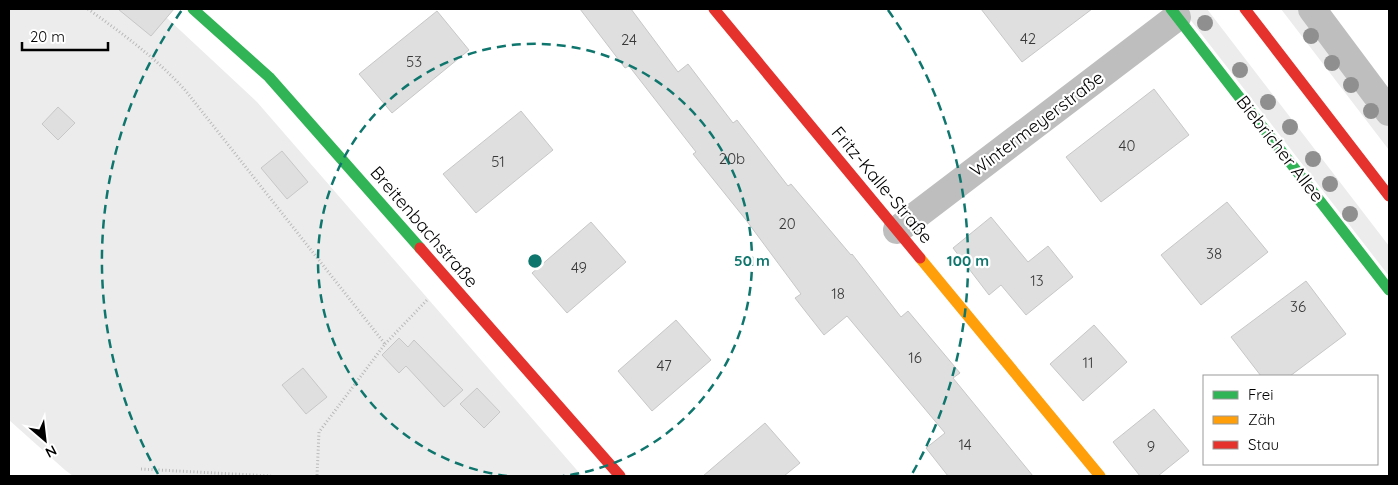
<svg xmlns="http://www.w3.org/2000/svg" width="1398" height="485" font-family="Quicksand,sans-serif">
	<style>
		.green { fill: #ececec }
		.building { fill: #dfdfdf; stroke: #c7c7c7 }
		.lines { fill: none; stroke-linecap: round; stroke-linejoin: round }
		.path { stroke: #b9b9b9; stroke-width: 3; stroke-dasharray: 1 2.5; stroke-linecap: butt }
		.street { stroke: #bebebe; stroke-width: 28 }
		.fast { stroke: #30b455; stroke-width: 11 }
		.slow { stroke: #ff9f0a; stroke-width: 11 }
		.jam { stroke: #e5322d; stroke-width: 11 }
		.tree { fill: #8f8f8f }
		.ring { fill: none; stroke: #0f766e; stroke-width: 2.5; stroke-dasharray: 9 6 }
		.labels { text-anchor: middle; stroke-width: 4.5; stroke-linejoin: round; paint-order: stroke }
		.number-label { font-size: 15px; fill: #383838 }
		.street-label { font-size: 18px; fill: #000; stroke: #fff }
		.centre { fill: #0f766e; stroke: #fff; stroke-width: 2.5 }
		.ring-label { font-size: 15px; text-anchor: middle; font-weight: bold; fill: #0f766e; stroke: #fff; stroke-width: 4.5; stroke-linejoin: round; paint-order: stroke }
	</style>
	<rect width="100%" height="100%" fill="#fff"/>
	<path class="green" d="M9 9H155L167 18 257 102 582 476H73L65 470 9 420Z
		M1182 9H1207L1389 246V276Z
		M1281 9H1301L1389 123V150Z"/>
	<path class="building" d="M118 9H174L151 36Z
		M580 9H631L678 72 688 64 733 123 737 120 788 186 791 184 851 255 852 254 901 317 908 311 960 373 953 378 1033 476H948L926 448 945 433 847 316 824 335 795 298 801 294 746 220 693 154 696 152 629 66 625 68Z
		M981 9H1092L1022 62Z
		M437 11 469 50 392 113 359 74Z
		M1154 89 1189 135 1101 202 1066 157Z
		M58 107 75 123 58 140 42 124Z
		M521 111 553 150 476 213 443 174Z
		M282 151 308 182 287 199 261 168Z
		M1227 202 1268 252 1201 305 1161 255Z
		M991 217 1028 262 1048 246 1073 277 1026 315 1001 285 989 295 953 248Z
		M591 222 626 262 567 313 532 273Z
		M1306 281 1346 334 1290 376H1261L1231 337Z
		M676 320 711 360 652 411 618 371Z
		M1094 325 1127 362 1083 401 1050 364Z
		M399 338 408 347 414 340 463 390 444 407 406 366 399 373 382 355Z
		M303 368 327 397 306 414 282 385Z
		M477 388 500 412 484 428 460 404Z
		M1154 409 1189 451 1158 476H1140L1113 442Z
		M765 423 800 463 784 476H703Z"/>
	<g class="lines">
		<path class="path" d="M88 9C123 34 156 58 185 90L385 344 319 432 317 476
			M385 344 428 299
			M141 469 271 476"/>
		<path class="street" d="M1312 9 1389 112
			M897 230 1177 17"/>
		<path class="fast" d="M193 9 269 77 420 248
			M1171 9 1389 290"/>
		<path class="slow" d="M920 258 1100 476"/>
		<path class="jam" d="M714 9 920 258
			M1245 9 1389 196
			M420 248 620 476"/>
	</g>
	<g class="tree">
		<circle cx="1205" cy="23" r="8"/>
		<circle cx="1311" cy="36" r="8"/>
		<circle cx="1332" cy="63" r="8"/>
		<circle cx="1240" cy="70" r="8"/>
		<circle cx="1351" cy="85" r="8"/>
		<circle cx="1268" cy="102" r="8"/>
		<circle cx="1371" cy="111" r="8"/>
		<circle cx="1290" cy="127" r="8"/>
		<circle cx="1313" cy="159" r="8"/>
		<circle cx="1330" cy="184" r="8"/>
		<circle cx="1350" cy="214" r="8"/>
	</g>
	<g class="ring">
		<path d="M507 476A217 217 0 1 1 563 476"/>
		<path d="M158 474A433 433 0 0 1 182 10M888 10A433 433 0 0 1 912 474"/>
	</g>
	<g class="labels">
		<g class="number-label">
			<text x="1028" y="44">42</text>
			<text x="629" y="45">24</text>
			<text x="414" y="67">53</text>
			<text x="1127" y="151">40</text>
			<text x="732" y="164">20b</text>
			<text x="498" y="167">51</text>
			<text x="787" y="229">20</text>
			<text x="1214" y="259">38</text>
			<text x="579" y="273">49</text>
			<text x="1037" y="286">13</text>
			<text x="838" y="299">18</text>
			<text x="1298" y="312">36</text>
			<text x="915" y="363">16</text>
			<text x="1088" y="368">11</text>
			<text x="664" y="371">47</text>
			<text x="965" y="450">14</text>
			<text x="1151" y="452">9</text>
		</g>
		<g class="street-label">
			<text transform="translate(1037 124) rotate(-37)" y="6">Wintermeyerstraße</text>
			<text transform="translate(1280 149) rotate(52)" y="6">Biebricher Allee</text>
			<text transform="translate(882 185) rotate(50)" y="6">Fritz-Kalle-Straße</text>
			<text transform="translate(424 227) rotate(49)" y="6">Breitenbachstraße</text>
		</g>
	</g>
	<circle cx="535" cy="261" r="8" class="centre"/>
	<g class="ring-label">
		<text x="752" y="266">50 m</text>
		<text x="968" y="266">100 m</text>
	</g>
	<rect width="1398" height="485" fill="none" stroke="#000000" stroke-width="20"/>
	<rect x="1203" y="375" width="175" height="90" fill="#ffffff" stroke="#999999"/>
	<rect x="1213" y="391" width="25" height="8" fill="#30b455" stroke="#999999"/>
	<text x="1248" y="400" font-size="15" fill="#000000">Frei</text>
	<rect x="1213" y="416" width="25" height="8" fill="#ff9f0a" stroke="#999999"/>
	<text x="1248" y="425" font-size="15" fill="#000000">Zäh</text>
	<rect x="1213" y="441" width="25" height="8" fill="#e5322d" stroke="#999999"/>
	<text x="1248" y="450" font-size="15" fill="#000000">Stau</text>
	<g transform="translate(45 440) rotate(152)" stroke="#ffffff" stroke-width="4" paint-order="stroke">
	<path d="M0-4L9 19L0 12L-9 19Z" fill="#000000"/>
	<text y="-8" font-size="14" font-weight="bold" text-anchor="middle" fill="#000000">N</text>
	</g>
	<path d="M22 42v8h86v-8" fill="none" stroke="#000000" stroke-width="2.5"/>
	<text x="30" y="42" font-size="15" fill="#000000" stroke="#ffffff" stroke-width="4" paint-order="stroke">20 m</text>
</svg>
